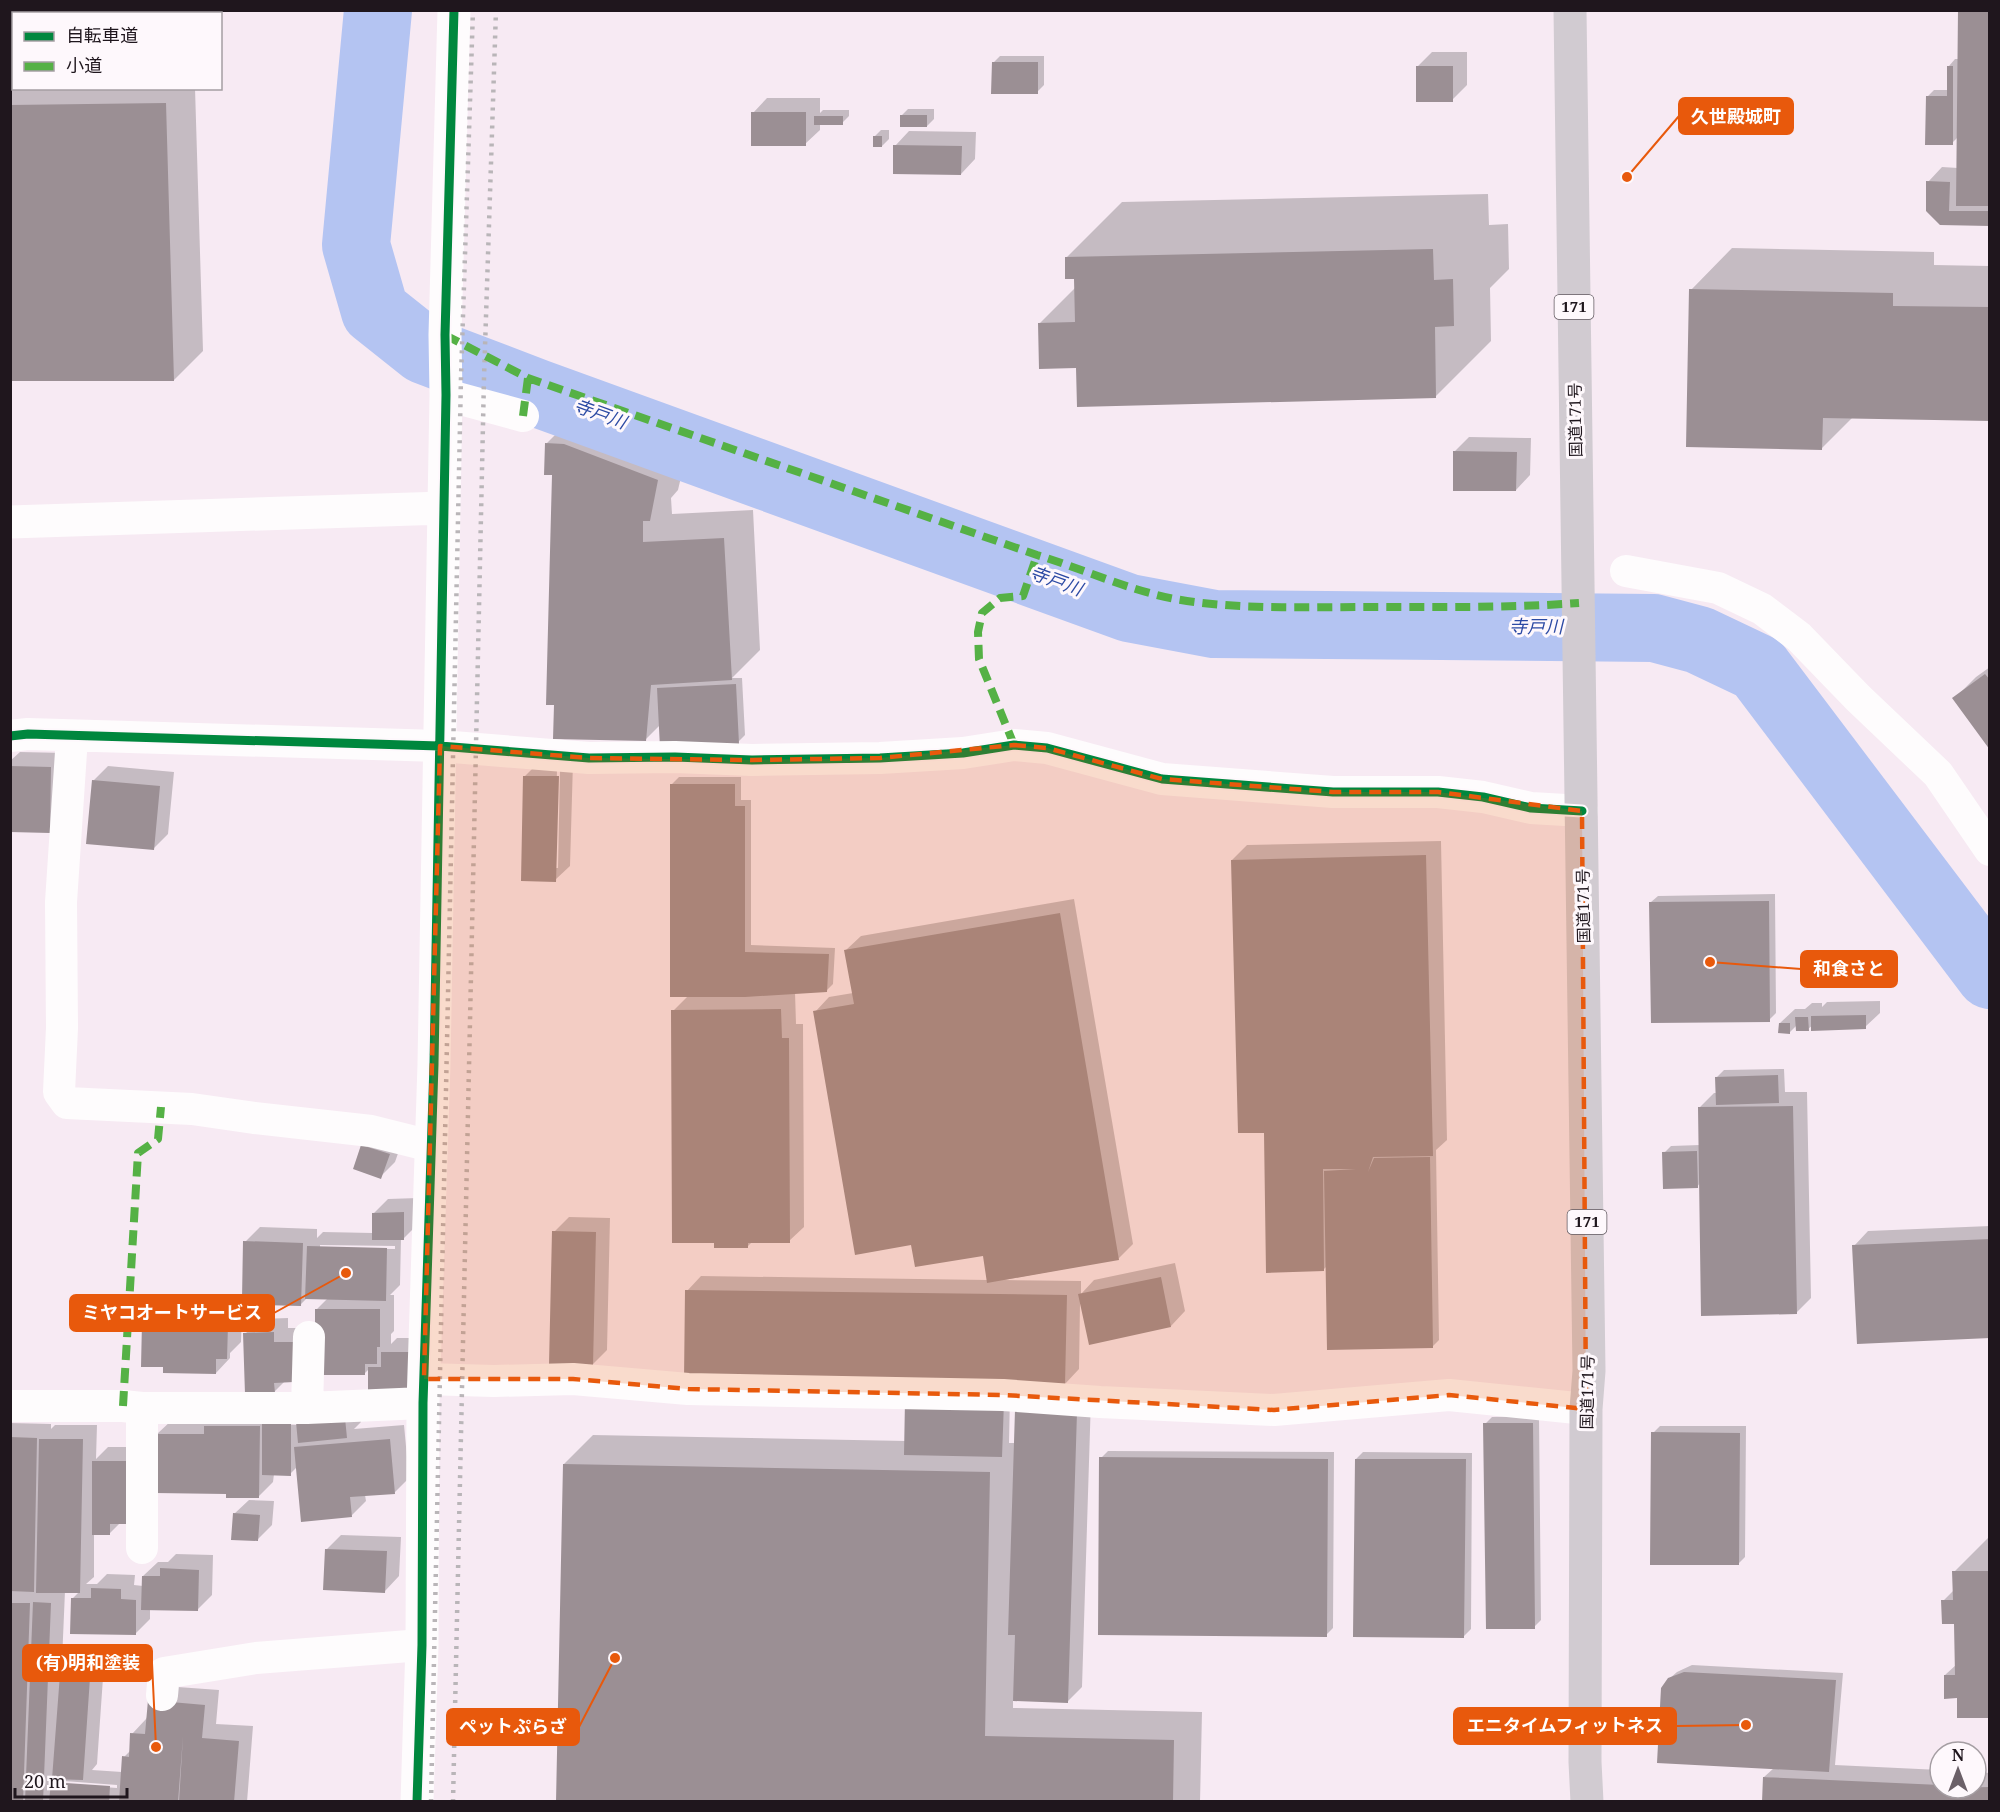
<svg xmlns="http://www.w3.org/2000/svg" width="2000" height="1812" font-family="'Noto Serif','Noto Sans JP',serif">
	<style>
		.shadow { fill: #0003; fill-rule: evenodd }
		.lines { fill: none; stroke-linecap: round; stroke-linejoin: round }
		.river { stroke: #b4c4f2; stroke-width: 68 }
		.building { fill: #9b8f94 }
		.minor { stroke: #fefcfd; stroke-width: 32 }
		.tertiary { stroke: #fefcfd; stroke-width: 33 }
		.trunk { stroke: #d1cbd1; stroke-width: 33 }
		.rail { stroke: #b9b5b8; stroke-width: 4.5; stroke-dasharray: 3 6; stroke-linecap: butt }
		.quiet { stroke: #55b145; stroke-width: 8; stroke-dasharray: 15 8; stroke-linecap: butt }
		.cycleway-casing { stroke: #fef8fc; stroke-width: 13 }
		.cycleway { stroke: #00873e; stroke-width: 9 }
		.marked { fill: #e8590c; fill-opacity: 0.2; stroke: #e8590c; stroke-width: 4.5; stroke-dasharray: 12 8; stroke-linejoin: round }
		.labels { text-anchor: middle; stroke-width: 6; stroke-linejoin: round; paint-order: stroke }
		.shield { fill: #fef8fc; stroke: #625a60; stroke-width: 1.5 }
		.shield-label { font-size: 15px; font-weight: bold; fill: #1f161d }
		.street-label { font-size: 16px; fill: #1f161d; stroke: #fef8fc }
		.water-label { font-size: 18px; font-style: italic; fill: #2c4aa4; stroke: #fef8fc }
		.leader { fill: none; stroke: #e8590c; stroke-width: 2 }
		.callout-dot { fill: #e8590c; stroke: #fef8fc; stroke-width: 2 }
		.callout { fill: #e8590c; stroke: #e8590c; stroke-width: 2 }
		.callout-label { font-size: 18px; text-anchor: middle; font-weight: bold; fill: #fff }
	</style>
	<rect width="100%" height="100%" fill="#f7eaf3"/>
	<path class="shadow" d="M1990 10V224H1941L1928 182 1942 167 1958 168V137L1952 143 1927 97 1934 90H1948L1949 66 1955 59H1959Z
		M1432 52H1467V85L1452 100 1418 66Z
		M1000 56H1044V85L1037 92 993 63Z
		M10 76H14V88H195L203 351 174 380 10 379Z
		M767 98H820V113L823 110H849V116L842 123 820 124V130L805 144 753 113Z
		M908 109H934V119L927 126 901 116Z
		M881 130H889V139L882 146 874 137Z
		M909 131 976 132 975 159 961 174 895 146Z
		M1488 194 1489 225 1508 224 1509 269 1490 288 1491 341 1436 396 1078 366 1040 323 1076 287 1075 277 1066 258 1122 202Z
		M1732 248 1934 252V265L1990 266V420L1853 417 1821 449 1691 290Z
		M576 414 593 416 687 451 678 490 671 498 672 514 753 510 760 650 732 678H742L745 735 738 742 660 725 645 740 553 473 547 443Z
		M1469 437 1531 438 1530 475 1516 490 1455 451Z
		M1990 667V748L1954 699 1976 677Z
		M20 752 65 753 64 817 49 832 10 831V761Z
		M539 762H573L570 866 555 880 525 776ZM557 769H560L558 868H555Z
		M108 766 174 772 168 834 153 849 93 781Z
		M679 777H741V800H751V945L835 948 833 984 826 991 795 992 796 1024H803L804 1227 789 1241H753L748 1246 673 1011 688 996 672 784Z
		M1441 841 1447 1140 1436 1150 1439 1340 1432 1347 1327 1266 1323 1270 1265 1131 1232 860 1247 845Z
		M1775 894 1776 1013 1769 1020 1651 902 1658 896Z
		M1074 899 1133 1244 1118 1259 1004 1280 1081 1281V1294L1094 1280 1175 1263 1185 1311 1171 1326 1080 1304 1079 1369 1065 1384 687 1291 701 1276 988 1280 984 1254 912 1243 815 1012 829 997 853 993 846 950 861 936Z
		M1880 1001V1013L1865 1027 1813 1025 1808 1029 1797 1025 1790 1032 1780 1023 1795 1009H1805L1812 1003H1822V1007L1827 1002Z
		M1784 1069 1785 1092H1807L1811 1298 1796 1313 1700 1183 1697 1187 1664 1153 1671 1146 1700 1145 1699 1108 1714 1093H1717V1077L1724 1070Z
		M403 1139 395 1162 380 1177 362 1145Z
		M418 1198V1224L404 1238H401L400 1285 390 1295H394V1331L391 1334V1344L397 1338H423V1377L369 1369 364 1374 317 1309 328 1298 308 1297 301 1304 245 1242 260 1227 317 1229V1238L323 1232 373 1233V1214L388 1199ZM320 1245 395 1246V1249L320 1248Z
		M569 1217 610 1218 607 1350 592 1365 554 1232Z
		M1990 1226V1336L1854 1246 1868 1231Z
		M158 1308 242 1311 241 1342 230 1353V1358L216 1373 164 1366 144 1323Z
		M288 1318V1328H307L285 1381 274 1392 245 1334 260 1319Z
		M1010 1395 1009 1443H1016L1091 1398 1082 1687 1067 1702 1013 1699V1708L1202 1712 1200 1802H558L564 1464 593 1435 906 1441Z
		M359 1404 361 1422 354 1429 404 1425 409 1478 394 1493 365 1495 366 1501 351 1516 298 1466 290 1474H274L273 1482 259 1496 227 1493 157 1434 172 1420ZM299 1422V1425L276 1424Z
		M1539 1416 1541 1620 1534 1627 1485 1424 1492 1417Z
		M10 1423 51 1424V1429L55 1425H97L96 1459 108 1447H140V1508L126 1523H120L109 1534H94V1577L86 1584H97L107 1574 135 1575 134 1585 143 1586V1576L158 1562H168L176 1554 213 1555 212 1595 197 1610 150 1609V1619L135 1634 72 1599 79 1592 65 1591 62 1661 77 1647 105 1649 97 1764 92 1770 122 1772 124 1757 131 1750 132 1734 146 1719 164 1686 219 1690 216 1724 253 1726 247 1802H10ZM64 1781 117 1785V1788L64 1784Z
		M1660 1426H1746L1745 1557 1738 1564 1653 1433Z
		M1108 1451 1334 1452 1333 1628 1326 1635 1101 1458Z
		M1363 1452 1472 1453 1471 1629 1464 1636 1356 1459Z
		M249 1500 274 1501 272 1525 258 1539 234 1514Z
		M341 1535 401 1537 399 1576 385 1591 326 1550Z
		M1990 1536V1716L1959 1697 1945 1675 1957 1664 1956 1622 1943 1601 1954 1590V1572Z
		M1692 1665 1843 1673 1835 1765 1940 1770V1788H1976V1772L1990 1773V1802L1764 1777 1774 1768 1669 1679 1677 1672Z"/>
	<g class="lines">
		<path class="river" d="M378 10 356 245 375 311 424 350 537 393 1129 608 1214 624 1654 628 1699 640 1758 668 1990 975"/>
	</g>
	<path class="building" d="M1958 10H1990V206H1956Z
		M992 62H1038V94H991Z
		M1416 66H1453V102H1416Z
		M1947 66H1953V145H1925L1926 96H1947Z
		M166 103 174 381H10V105Z
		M751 112H806V146H751Z
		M900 115H927V127H900Z
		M814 116H843V125H814Z
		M873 136H882V147H873Z
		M893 145 962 146 961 175 893 174Z
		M1926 181 1950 182 1949 211H1990V226L1940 225 1926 211Z
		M1433 249 1434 280 1453 279 1454 326 1435 327 1436 398 1077 407 1076 368 1039 369 1038 323 1075 322 1074 279H1065V257Z
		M1689 289 1893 293V306L1990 307V421L1823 418 1822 450 1686 447Z
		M545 443 564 444 658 480 650 521H643V542L724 538 732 680 651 685 646 741 553 739 554 705H546L552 475H544Z
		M1453 451 1517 452 1516 491H1453Z
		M1985 674 1990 680V750L1952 698Z
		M736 684 739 744 660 748 657 688Z
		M10 766 51 767 50 833 10 832Z
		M523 776H559L556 882 521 881Z
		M92 780 160 786 154 850 86 844Z
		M670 784H735V806H745V952L829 954 827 992 745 997H670Z
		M1426 855 1433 1156 1373 1157 1368 1172 1374 1158 1430 1157 1433 1348 1327 1350 1324 1171 1356 1169H1323L1324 1271 1266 1273 1264 1133H1238L1231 860Z
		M1769 901 1770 1022 1651 1023 1649 902Z
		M1060 913 1119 1260 987 1283 983 1256 915 1267 911 1245 855 1255 813 1011 854 1004 844 950Z
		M781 1009 782 1038H789L790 1243H748V1248H714V1243H672L671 1010Z
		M1866 1015V1029L1811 1031V1016Z
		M1795 1017H1808L1809 1031H1796Z
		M1779 1023H1790V1034L1778 1033Z
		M1778 1075 1779 1103 1716 1105 1715 1077Z
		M1793 1106 1797 1314 1701 1316 1698 1107Z
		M361 1145 390 1154 381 1179 353 1169Z
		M1697 1151 1698 1188 1663 1189 1662 1152Z
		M404 1212V1240H372V1213Z
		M552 1231 596 1232 593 1366 549 1365Z
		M1990 1239V1338L1857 1344 1852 1245Z
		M243 1241 303 1243 301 1306 262 1305V1299H242Z
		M307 1246 387 1248 386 1301 305 1299Z
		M1161 1277 1171 1327 1089 1345 1078 1294Z
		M685 1290 1067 1295 1065 1385 684 1380Z
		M315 1309H380V1347H377V1364H365V1375H315Z
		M142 1322 228 1325 227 1359H216V1374L163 1373V1367H141Z
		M274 1332V1342H293L294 1382 274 1383 275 1393 245 1394 243 1333Z
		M381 1352H409V1393H368V1367H381Z
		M905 1400 1004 1401 1002 1457 904 1455Z
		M1015 1410 1077 1412 1068 1703 1013 1701 1015 1635H1008Z
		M345 1418 347 1438 298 1443 296 1422Z
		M262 1423H291V1476L262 1475Z
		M1483 1423H1533L1535 1629H1486Z
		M204 1426H260L259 1498H226V1494L155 1493 156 1434H204Z
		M1651 1432 1740 1433 1739 1565H1650Z
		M10 1437 37 1438 34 1592 10 1591Z
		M39 1439H83L80 1593H36Z
		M390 1439 395 1494 350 1497 352 1517 301 1522 294 1447Z
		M1099 1457 1328 1459 1327 1637 1098 1635Z
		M1355 1459H1466L1464 1638 1353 1637Z
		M92 1461H126V1524H110V1535H92Z
		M563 1464 990 1472 985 1736 1174 1740 1173 1802H556Z
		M233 1513 260 1515 258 1541 231 1540Z
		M325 1549 387 1551 385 1593 323 1590Z
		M160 1568 199 1570 198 1611 141 1610 142 1576H160Z
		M1952 1571H1990V1718H1957V1698L1944 1699V1675H1955L1954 1624H1942L1941 1600H1953Z
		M91 1588 121 1589V1599L136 1600V1635L70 1634 71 1598H91Z
		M33 1602 51 1603 43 1802H25Z
		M10 1603H30L23 1802H10Z
		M61 1661 91 1663 83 1780 52 1779Z
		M1684 1672 1836 1680 1829 1772 1657 1763 1661 1688 1668 1678Z
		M148 1700 205 1705 202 1738 239 1741 234 1802H179L183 1736 178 1802H119L122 1756 129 1757 130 1733 145 1734Z
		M1763 1777 1940 1785V1788L1990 1787V1802H1762Z
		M51 1782 110 1786 109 1802H49Z"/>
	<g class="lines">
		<path class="minor" d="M446 395 523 416
			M1626 571 1718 588 1762 609 1799 637 1858 698 1938 774 1990 850
			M10 736 28 734 440 746 589 758 675 757 752 760 880 758 963 753 1014 745 1047 748 1162 779 1333 792H1438L1483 797 1531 808 1582 811
			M72 737 61 902 62 1028 59 1092 67 1103 192 1109 254 1118 371 1131 431 1146
			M424 1379 494 1381 573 1379 688 1389 1003 1395 1100 1402 1274 1410 1449 1395 1586 1409
			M10 1406H123L142 1408H307L423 1403
			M307 1408 309 1337
			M142 1548V1408
			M162 1695 164 1673 256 1658 422 1645"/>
		<path class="tertiary" d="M10 522 444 508
			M417 1802 422 1645 423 1403 434 1064 446 395 445 335 454 10"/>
		<path class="trunk" d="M1570 10 1589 1371 1586 1409 1585 1762 1587 1802"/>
		<path class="rail" d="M431 1802 461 377 473 10
			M453 1802 484 378 496 10"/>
		<path class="quiet" d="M445 335 528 378 1037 555C1083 569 1128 590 1175 599 1238 610 1306 607 1370 607 1440 607 1509 608 1579 603
			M523 416 528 378
			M1014 745 979 659 978 632 982 613 1000 598 1023 596 1037 555
			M123 1406 138 1153 158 1139 161 1107"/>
		<defs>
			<path id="cycleway" d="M10 736 28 734 440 746 589 758 675 757 752 760 880 758 963 753 1014 745 1047 748 1162 779 1333 792H1438L1483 797 1531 808 1582 811
				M417 1802 422 1645 423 1403 434 1064 446 395 445 335 454 10"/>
		</defs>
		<use href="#cycleway" class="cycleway-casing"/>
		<use href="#cycleway" class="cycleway"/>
	</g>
	<path class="marked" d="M1014 745 1047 748 1162 779 1333 792H1438L1582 811 1586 1409 1449 1395 1274 1410 1003 1395 688 1389 573 1379H424L440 746 589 758 752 760 880 758Z"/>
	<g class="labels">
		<g class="shield">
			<rect x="1554.5" y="295" width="39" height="24" rx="4.5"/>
			<rect x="1567.5" y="1210" width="39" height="24" rx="4.5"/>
		</g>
		<g class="shield-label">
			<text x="1574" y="312">171</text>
			<text x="1587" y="1227">171</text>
		</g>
		<g class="street-label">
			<text transform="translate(1575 420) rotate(-91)" y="6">国道171号</text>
			<text transform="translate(1583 906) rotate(-91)" y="6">国道171号</text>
			<text transform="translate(1587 1392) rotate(-89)" y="6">国道171号</text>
		</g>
		<g class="water-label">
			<text transform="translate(600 414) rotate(20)" y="6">寺戸川</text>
			<text transform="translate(1056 581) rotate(20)" y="6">寺戸川</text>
			<text x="1536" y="633">寺戸川</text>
		</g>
	</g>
	<path class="leader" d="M1627 177L1679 116M1710 962L1801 969M346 1273L274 1313M156 1747L152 1663M1746 1725L1676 1726M615 1658L579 1727"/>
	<g class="callout-dot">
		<circle cx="1627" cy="177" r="6"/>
		<circle cx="1710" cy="962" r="6"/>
		<circle cx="346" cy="1273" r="6"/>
		<circle cx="156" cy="1747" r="6"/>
		<circle cx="1746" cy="1725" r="6"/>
		<circle cx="615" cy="1658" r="6"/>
	</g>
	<g class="callout">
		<rect x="1679" y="98" width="114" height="36" rx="6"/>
		<rect x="1801" y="951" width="96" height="36" rx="6"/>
		<rect x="70" y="1295" width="204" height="36" rx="6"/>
		<rect x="23" y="1645" width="129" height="36" rx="6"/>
		<rect x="1454" y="1708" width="222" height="36" rx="6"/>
		<rect x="447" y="1709" width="132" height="36" rx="6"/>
	</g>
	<g class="callout-label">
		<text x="1736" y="123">久世殿城町</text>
		<text x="1849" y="975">和食さと</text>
		<text x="172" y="1319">ミヤコオートサービス</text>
		<text x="88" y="1669">(有)明和塗装</text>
		<text x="1565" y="1732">エニタイムフィットネス</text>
		<text x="513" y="1733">ペットぷらざ</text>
	</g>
	<rect width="2000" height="1812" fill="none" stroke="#1f161d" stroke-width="24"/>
	<rect x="12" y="12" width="210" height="78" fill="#fef8fc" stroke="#a59ea3" stroke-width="1.5"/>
	<rect x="24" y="32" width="30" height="9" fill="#00873e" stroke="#a59ea3" stroke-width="1.5"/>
	<text x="66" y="42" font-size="18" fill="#1f161d">自転車道</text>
	<rect x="24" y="62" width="30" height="9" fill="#55b145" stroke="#a59ea3" stroke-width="1.5"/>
	<text x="66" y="72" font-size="18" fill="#1f161d">小道</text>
	<g transform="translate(1958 1770)"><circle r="28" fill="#fef8fc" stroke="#a59ea3" stroke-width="1.5"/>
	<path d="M0-4.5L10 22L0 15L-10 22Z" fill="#6b6068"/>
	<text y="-9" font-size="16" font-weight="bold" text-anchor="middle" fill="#1f161d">N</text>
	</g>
	<path d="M15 1788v9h112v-9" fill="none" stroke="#1f161d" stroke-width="3"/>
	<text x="24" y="1788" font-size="18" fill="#1f161d" stroke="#fef8fc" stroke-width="4.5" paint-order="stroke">20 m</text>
</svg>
